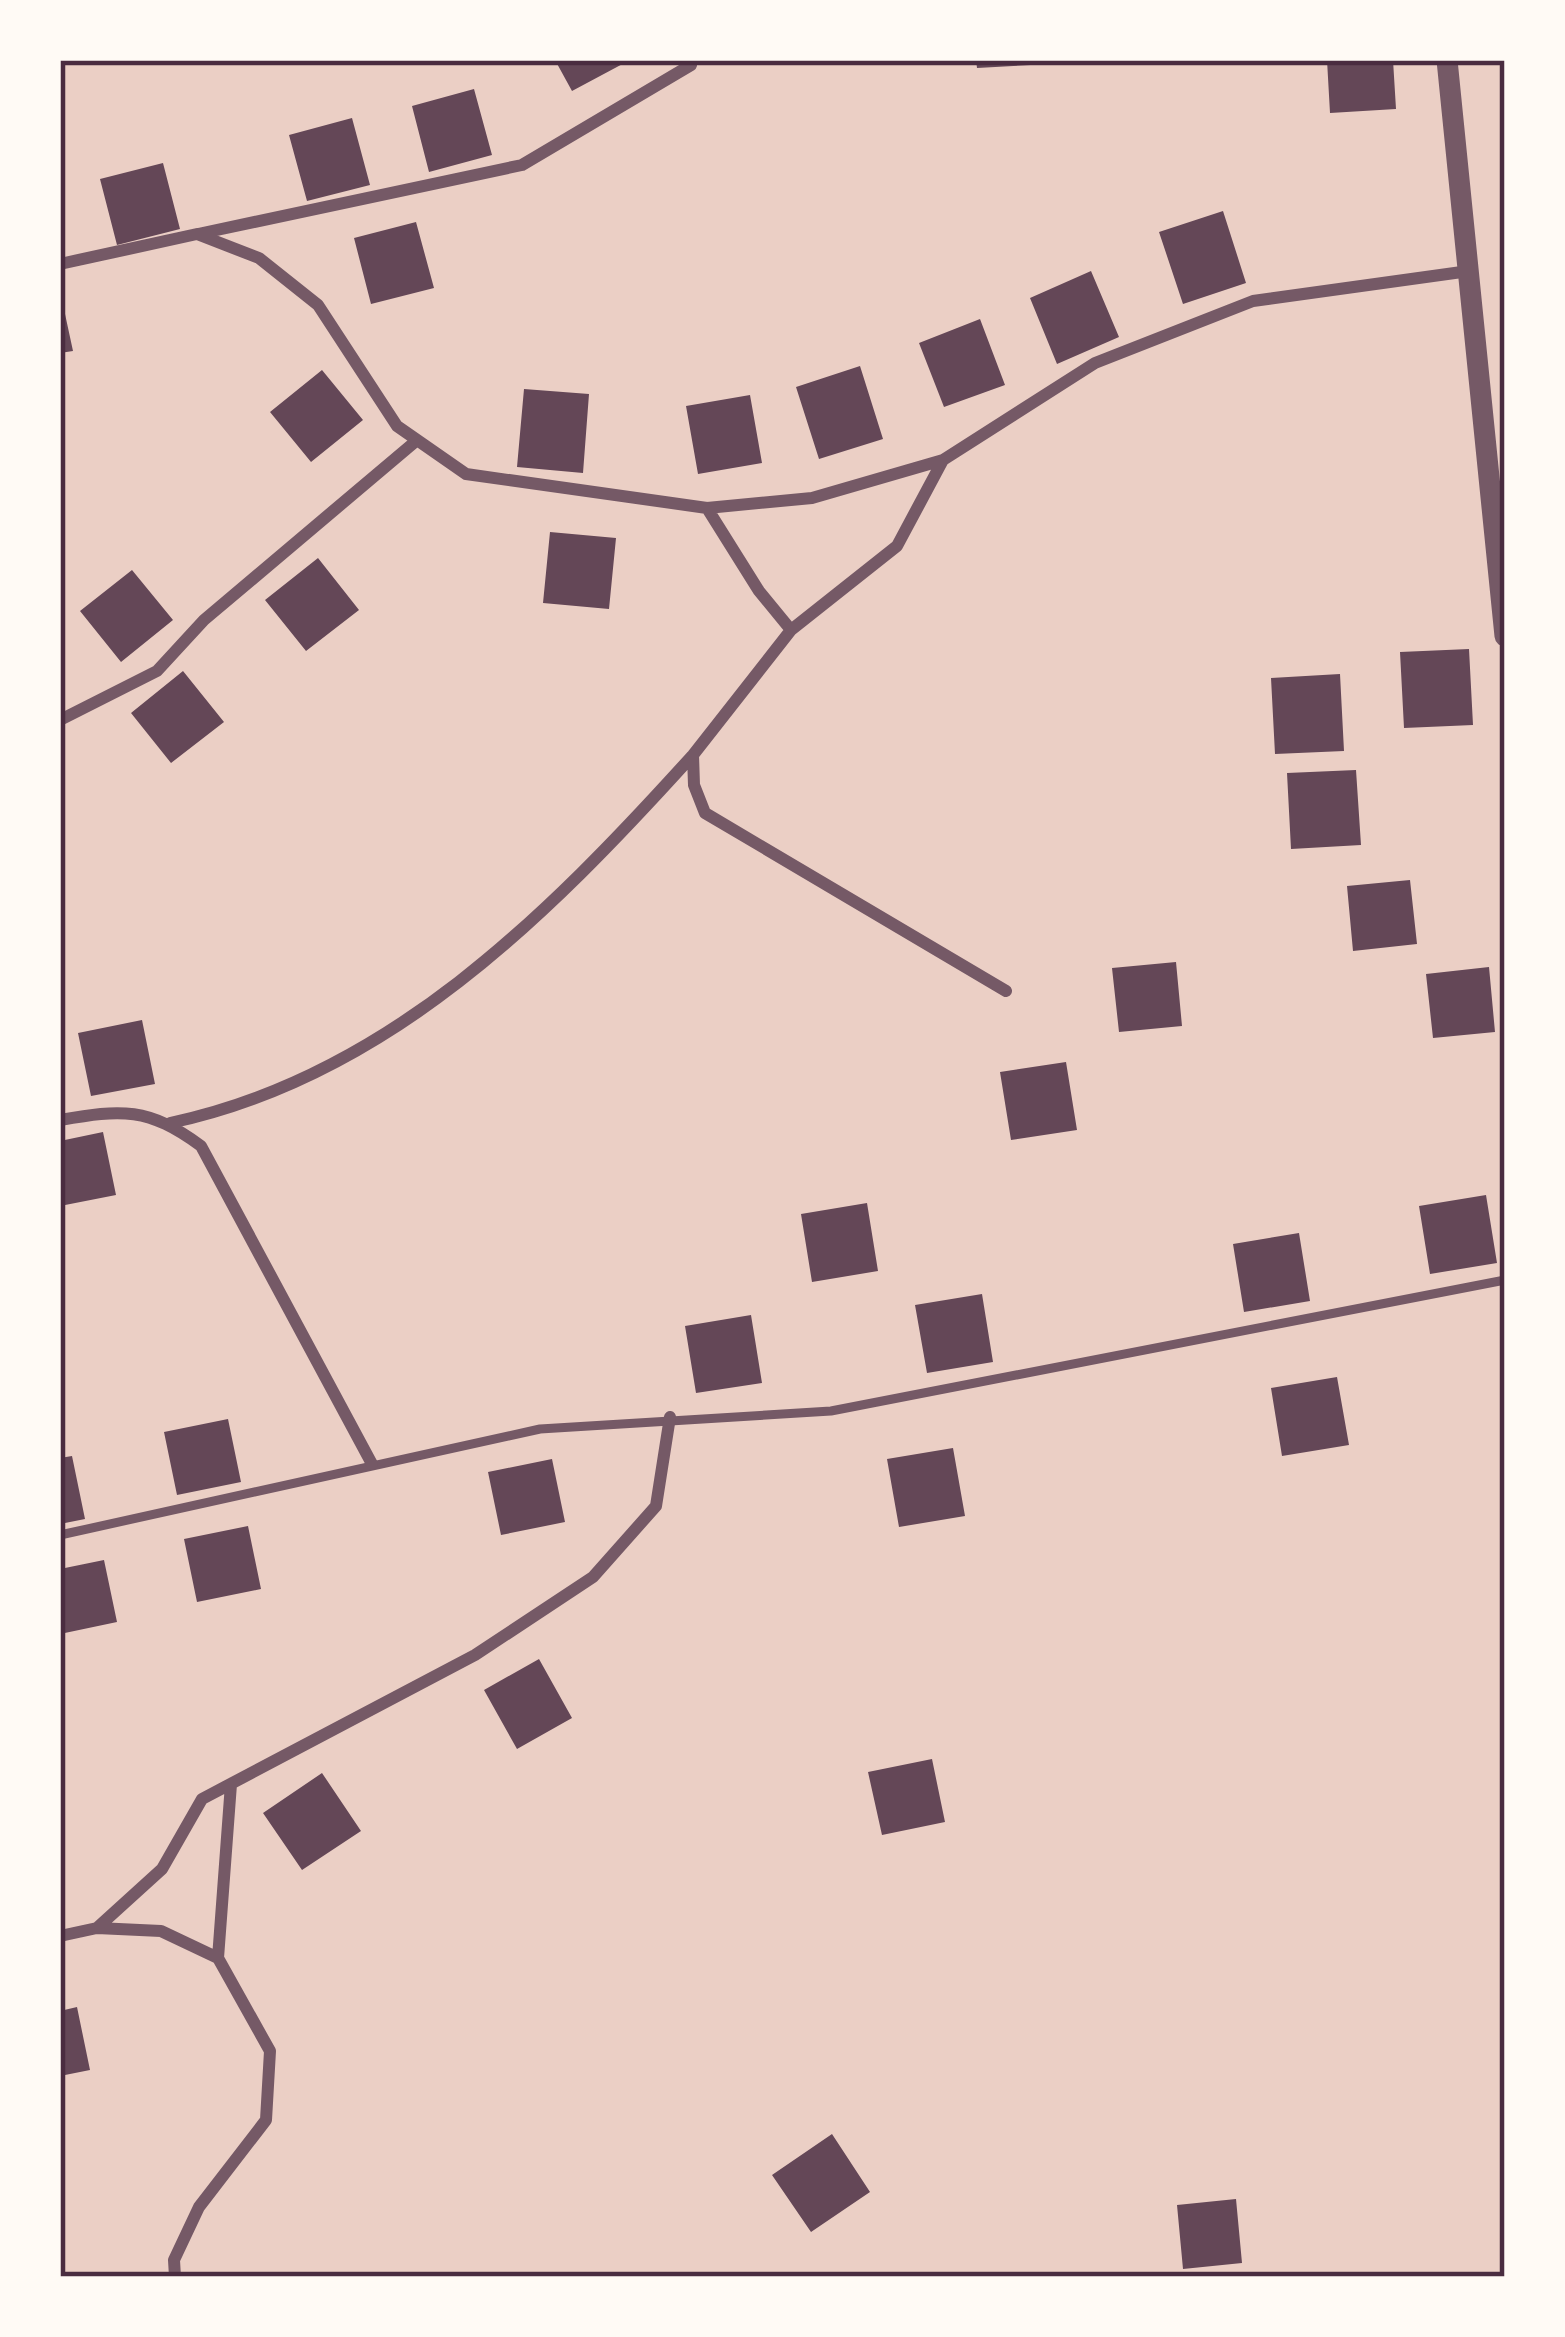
<svg xmlns="http://www.w3.org/2000/svg" width="1565" height="2337" font-family="'Nunito Sans',sans-serif">
	<style>
		.green { fill: #ebcfc5 }
		.building { fill: #644757 }
		.lines { fill: none; stroke-linecap: round; stroke-linejoin: round }
		.service { stroke: #755966; stroke-width: 9 }
		.minor { stroke: #755966; stroke-width: 12 }
		.tertiary { stroke: #755966; stroke-width: 21 }
		.neatline { fill: none; stroke: #4a2c40; stroke-width: 4.5 }
	</style>
	<rect width="100%" height="100%" fill="#f7e1d7"/>
	<path class="green" d="M60 60H1505V2277H60Z"/>
	<path class="building" d="M555 60H630L572 91Z
		M976 60H1049V64L977 68Z
		M1327 60H1393L1396 109 1330 113Z
		M474 89 492 155 429 172 412 106Z
		M352 118 370 185 307 201 289 135Z
		M163 163 180 229 117 245 100 179Z
		M1223 211 1246 283 1183 304 1159 232Z
		M416 222 434 288 371 304 354 238Z
		M1091 271 1119 337 1057 364 1030 298Z
		M62 300 73 351 60 353V301Z
		M980 319 1005 385 944 407 919 343Z
		M860 366 883 439 819 459 796 387Z
		M322 370 363 420 311 462 270 412Z
		M524 389 589 394 583 473 517 467Z
		M750 395 762 463 698 474 686 406Z
		M550 532 616 538 609 609 543 603Z
		M318 558 359 610 306 651 265 600Z
		M132 570 173 620 121 662 80 611Z
		M1469 649 1473 725 1404 728 1400 652Z
		M183 671 224 722 171 763 131 713Z
		M1340 674 1344 751 1275 754 1271 678Z
		M1356 770 1361 845 1291 849 1287 773Z
		M1410 880 1417 944 1353 951 1347 886Z
		M1176 962 1182 1026 1119 1032 1112 968Z
		M1489 967 1495 1032 1433 1038 1426 974Z
		M142 1020 155 1084 91 1096 78 1033Z
		M1066 1062 1077 1130 1011 1140 1000 1072Z
		M103 1132 116 1195 60 1206V1141Z
		M1486 1195 1497 1263 1430 1274 1419 1206Z
		M867 1203 878 1271 812 1282 801 1214Z
		M1299 1233 1310 1301 1244 1312 1233 1244Z
		M982 1294 993 1362 927 1373 915 1305Z
		M751 1315 762 1383 696 1393 685 1326Z
		M1337 1377 1349 1445 1282 1456 1271 1388Z
		M228 1419 241 1482 177 1495 164 1432Z
		M953 1448 965 1516 899 1527 887 1459Z
		M72 1456 85 1519 60 1524V1458Z
		M552 1459 565 1522 501 1535 488 1472Z
		M248 1526 261 1589 197 1602 184 1539Z
		M104 1560 117 1622 60 1634V1569Z
		M539 1659 572 1718 517 1749 484 1690Z
		M932 1759 945 1822 882 1835 868 1772Z
		M322 1773 361 1831 302 1870 263 1813Z
		M77 2007 90 2070 60 2076V2011Z
		M832 2134 870 2192 811 2232 772 2175Z
		M1236 2199 1242 2263 1183 2269 1177 2205Z"/>
	<g class="lines">
		<path class="service" d="M60 1535 540 1429 831 1411 1505 1280"/>
		<path class="minor" d="M198 234 522 165 691 65
			M60 264 197 234 259 258 318 305 397 426 466 474 707 508 812 498 943 460 1095 363 1253 301 1469 271
			M943 460 897 546 791 630 693 755 694 785 705 813 1006 991
			M707 508 759 591 791 630
			M60 720 157 671 204 620 416 441
			M60 1120C122 1109 148 1107 201 1146L372 1464
			M170 1123C388 1077 548 915 692 756
			M97 1928 161 1931 218 1958
			M60 1936 97 1928 162 1869 202 1799 475 1655 593 1577 656 1506 670 1417
			M175 2277 174 2260 199 2207 266 2120 270 2051 218 1958 231 1784"/>
		<path class="tertiary" d="M1447 60 1505 636"/>
	</g>
	<rect width="1565" height="2337" fill="none" stroke="#fffaf5" stroke-width="126"/>
	<rect x="63" y="63" width="1439" height="2211" class="neatline"/>
</svg>
